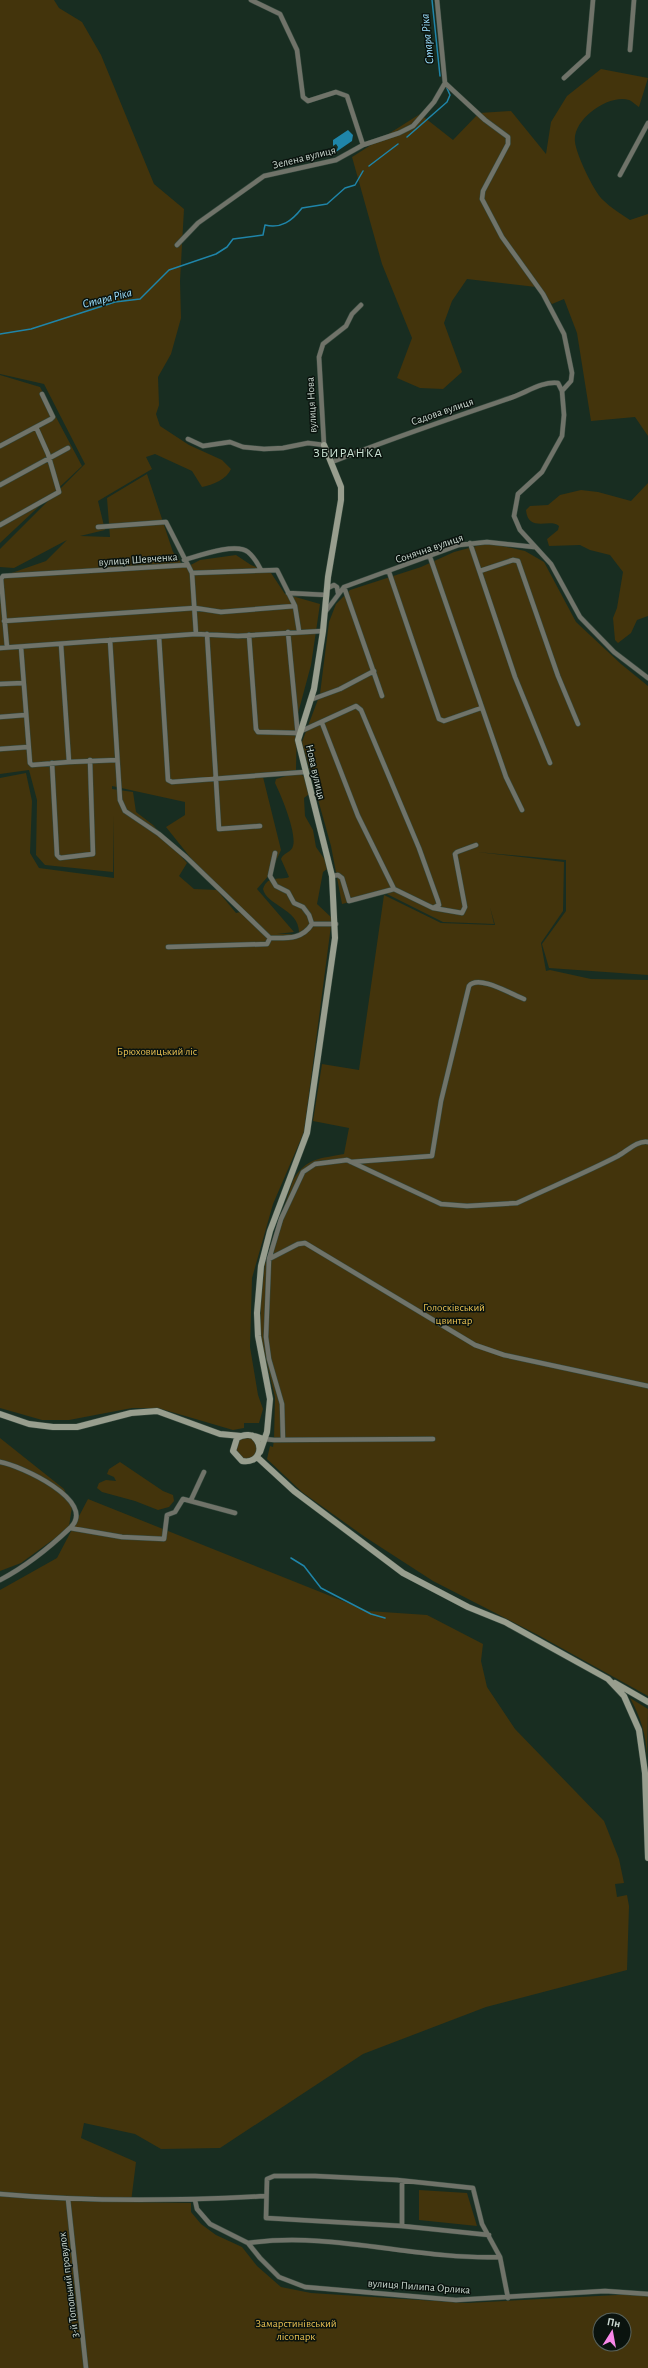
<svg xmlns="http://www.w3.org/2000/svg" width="648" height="2368" font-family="'Alegreya Sans',sans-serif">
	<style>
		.green { fill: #43340c; fill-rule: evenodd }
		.water { fill: #1f85a9 }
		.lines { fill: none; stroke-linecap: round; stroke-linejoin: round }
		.stream { stroke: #1f85a9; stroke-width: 1.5 }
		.street-casing { stroke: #34483d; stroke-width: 5.5 }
		.secondary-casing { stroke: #34483d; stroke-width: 7 }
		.street { stroke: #707369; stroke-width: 4.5 }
		.secondary { stroke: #989e8e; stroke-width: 6 }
		.labels { text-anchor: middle; stroke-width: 3; stroke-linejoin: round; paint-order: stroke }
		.street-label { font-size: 11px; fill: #cad7cf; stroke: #0a130e }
		.park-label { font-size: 11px; fill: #e7be51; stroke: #0a130e }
		.water-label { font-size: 12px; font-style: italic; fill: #9ce0ff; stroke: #0a130e }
		.quarter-label { font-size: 13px; letter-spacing: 1px; fill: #cbe5d5; stroke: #0a130e }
	</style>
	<rect width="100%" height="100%" fill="#182d21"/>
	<path class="green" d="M0 0H54L59 8 82 22 101 55 154 184 184 209 180 281 181 318 171 354 158 377 159 405 156 414 160 426 189 445 222 460 231 469C227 479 213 485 202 487L192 471 155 454 146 457 152 469 98 501 105 530 80 536 110 537 107 498 147 474 173 552 185 568 200 560 236 555 251 565 271 573 285 594 320 604 311 665 297 717 296 770 263 777 281 850 270 874 257 889 294 932 277 934H297L299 932C299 909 266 905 263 889 268 874 280 881 289 877L281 859C283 853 292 852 293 846 297 833 281 795 275 783L276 779 293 774H300L305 777 309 794 304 798 305 816 313 830 316 847 325 860 327 869 323 872 317 904 332 918 304 1132 273 1204 252 1278 250 1347 258 1395 263 1409 259 1423H244V1428L233 1430 158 1408H132L69 1420H42L0 1408V778L26 773 32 801 30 853 39 868 114 878 113 816V872L45 865 36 855 37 800 29 770 0 774V577L46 561 67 540 14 568 0 567V549L85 464 44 384 0 374ZM112 786 185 802V815L166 827 198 867 245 911 236 913 217 890 194 889 179 876 187 863 153 825 136 812 133 792 112 789Z
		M601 69 648 78 639 107C636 105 632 101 629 100 608 94 572 120 575 142 576 154 594 192 603 200 611 208 621 214 630 220L648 214V436L635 417 591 421 577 333 564 299 552 304 536 287 467 279 452 301 444 323 462 372 443 389 420 388 397 378 412 338 382 264 352 157 420 114 453 140 479 113 511 111 546 154 551 122 567 96Z
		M0 375 40 387 82 466 0 543Z
		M648 483V616L637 620 631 633 618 643 615 640 613 618 617 608 623 572 610 555 590 550 580 545 549 546 547 539 558 530 559 526C550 518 528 533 526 510L530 506 548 505 560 495 581 490 598 492 631 501Z
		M488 543 525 551 544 562 576 622 621 664 648 686V975L549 968 542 944 566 911V860L477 852 564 862 563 911 541 943 546 971 550 970 591 979 648 980V1696L538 1635 433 1581 365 1537 302 1492 267 1459 270 1446 273 1447 274 1440 275 1397 260 1335 261 1299 265 1264 293 1180C307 1157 320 1159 344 1154L349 1128 313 1121 322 1064 359 1070 384 895 441 923 495 925 490 907 494 924 443 922 385 893 342 904 331 846 302 742 320 694 329 622 336 604 350 590 421 567 454 552Z
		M245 1434 259 1443 255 1459H238L234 1442Z
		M0 1438 64 1489 72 1507 69 1526 58 1536 21 1563 0 1571Z
		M120 1462 163 1491 173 1495 174 1501 169 1507 158 1510 135 1501 102 1492 97 1488 99 1483 106 1480 116 1481 114 1477 107 1474 109 1469Z
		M88 1499 368 1611 427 1615 483 1644 481 1661 487 1687 515 1729 604 1821 619 1859 624 1883 615 1884 617 1897 627 1895 629 1906 627 1970 486 2007 363 2054 220 2148 161 2149 135 2134 84 2123 81 2138 136 2162 131 2202 191 2203V2212L201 2224 216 2235 242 2247 257 2266 281 2287 311 2293 467 2303 636 2294 648 2296V2368H0V1590L57 1558ZM600 2320H624V2344H600Z
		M630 1698 648 1709 647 1757C646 1734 641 1718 630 1698Z
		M419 2190 467 2193 477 2226 419 2220Z"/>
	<path class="water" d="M348 130 353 135 352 141 336 152 338 147 336 144 333 146V140Z"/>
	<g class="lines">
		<path class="stream" d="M432 0 440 76
			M407 137 447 102 450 95 446 86
			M369 166 398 144
			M0 334 31 329 115 302 140 299 169 270 216 254 227 247 233 239 263 235 265 225C281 229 292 221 302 208L327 204 345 188 355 185 363 171
			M291 1558 304 1566 321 1588 371 1614 385 1618"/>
		<defs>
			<path id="street" d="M251 0 280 14 297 50 303 97 308 101 336 92 347 96 363 145
				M630 50 634 0
				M564 78 588 56 593 0
				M445 83 485 120 508 137V144L483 191 482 199 502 237 543 294 564 334 572 373 571 381 562 391
				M620 175 648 123
				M177 245 198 223 264 176 336 160 363 145 399 133 413 126 434 102 445 83 437 0
				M188 439 203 446 230 442 243 447 264 449 283 448 308 443 324 445 319 357 323 344 346 326 352 314 361 305
				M0 446 51 419 53 417 42 394
				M332 462C392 438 452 418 513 397 527 392 543 381 558 383L562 391 564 415 562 436 542 472 518 494 514 516 520 530 551 564 580 617 614 652 648 678
				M0 485 68 448
				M0 525 59 492 48 454 36 427
				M98 527 166 522 192 573 196 634
				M470 543 515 677 550 763
				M430 557 506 777 522 810
				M184 560C198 556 236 542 248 552 254 557 258 564 261 570
				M480 571 513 560 518 561 558 676 578 724
				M389 572 439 719 444 721 481 708
				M192 573 277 570 295 606 299 631
				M344 587 382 696
				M328 588 334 585 337 587 338 593
				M288 593 327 595
				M326 611 344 587 459 545 487 542 534 547
				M4 621 195 608 221 612 295 606
				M288 632 298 736
				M207 634 219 829 260 826
				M249 635 256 729 258 732 297 733 356 706 361 710 419 848 438 901 439 905 433 908
				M159 637 168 780 172 782 305 772
				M110 640 120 800 125 811 159 834 186 857 270 938
				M61 644 69 762 117 760
				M7 647 1 579 3 576 187 565
				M21 647 30 763 32 765 69 762
				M0 648 196 634 238 636 323 631
				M0 684 23 683
				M310 700 340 689 374 671
				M0 717 25 715
				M322 723 358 816 394 889
				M0 749 28 747
				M52 763 57 855 60 858 93 854 90 760
				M275 853 270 876 276 886 288 892 294 903 303 907 309 915 312 924
				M332 876 338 875 342 878 349 901 394 889 433 908 462 913 465 907 455 854 457 852 476 845
				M168 947 267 944 270 938C286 938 302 940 312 924H336
				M351 1162 432 1156 441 1101 469 986C478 974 511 994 524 999
				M269 1259 298 1244 305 1243 475 1345 504 1355 648 1386
				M264 1439 274 1440 433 1439
				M283 1440 282 1404 269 1359 266 1337 269 1259 281 1219 303 1172 315 1164 347 1160 441 1204 467 1206 517 1203C551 1187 585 1173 618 1156 627 1151 638 1140 648 1142
				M0 1462C19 1465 99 1501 70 1528
				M191 1500 204 1472
				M0 1580C27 1566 49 1548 70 1528L122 1537 164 1539 167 1515 175 1512 183 1499 235 1513
				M402 2181V2226
				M0 2194C89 2202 177 2201 266 2196
				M68 2199 86 2368
				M195 2200 197 2209 210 2224 248 2243 260 2258 279 2277 305 2287 456 2300 605 2291 648 2294
				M489 2235 402 2226 266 2218 267 2179 274 2176H315L397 2180 473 2188 482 2224 500 2257 508 2298
				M248 2243C332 2231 416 2260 500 2257"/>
			<path id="secondary" d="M0 1414 29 1424 53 1427H77L131 1413 157 1411 220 1434 241 1436
				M253 1436C265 1447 259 1464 242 1461L233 1451 237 1438C246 1432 254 1436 264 1439
				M260 1452 267 1432 270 1399 258 1336 257 1313 261 1266 270 1231 307 1133 335 938 332 876 298 740 314 689 323 631 328 577 341 500V487L324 445
				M257 1457 294 1491 403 1573 468 1607 505 1622 608 1679 624 1696 639 1730 645 1773 648 1858
				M615 1683 648 1702"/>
		</defs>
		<use href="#street" class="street-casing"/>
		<use href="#secondary" class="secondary-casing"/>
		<use href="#street" class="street"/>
		<use href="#secondary" class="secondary"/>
	</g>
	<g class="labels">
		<g class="street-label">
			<text transform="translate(304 157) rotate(-14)" y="4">Зелена вулиця</text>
			<text transform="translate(311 405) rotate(-93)" y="4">вулиця Нова</text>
			<text transform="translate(442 411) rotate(-19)" y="4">Садова вулиця</text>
			<text transform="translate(429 548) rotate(-19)" y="4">Сонячна вулиця</text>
			<text transform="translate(138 559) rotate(-4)" y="4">вулиця Шевченка</text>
			<text transform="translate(316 772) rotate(77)" y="4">Нова вулиця</text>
			<text transform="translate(68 2285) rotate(-97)" y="4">3-й Топольний провулок</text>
			<text transform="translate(419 2286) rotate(4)" y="4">вулиця Пилипа Орлика</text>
		</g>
		<g class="park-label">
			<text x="157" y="1055">Брюховицький ліс</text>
			<text x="454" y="1311">Голосківський<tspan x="454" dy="13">цвинтар</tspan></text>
			<text x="296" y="2327">Замарстинівський<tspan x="296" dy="13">лісопарк</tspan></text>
		</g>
		<g class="water-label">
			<text transform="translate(427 39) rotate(-96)" y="4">Стара Ріка</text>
			<text transform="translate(107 298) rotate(-14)" y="4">Стара Ріка</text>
		</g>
		<g class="quarter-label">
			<text x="348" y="457">ЗБИРАНКА</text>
		</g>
	</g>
	<g transform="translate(612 2332) rotate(11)"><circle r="19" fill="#0a130e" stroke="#57615b"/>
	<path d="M0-3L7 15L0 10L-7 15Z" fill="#f988e9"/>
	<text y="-6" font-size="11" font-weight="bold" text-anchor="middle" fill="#cad7cf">Пн</text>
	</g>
</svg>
